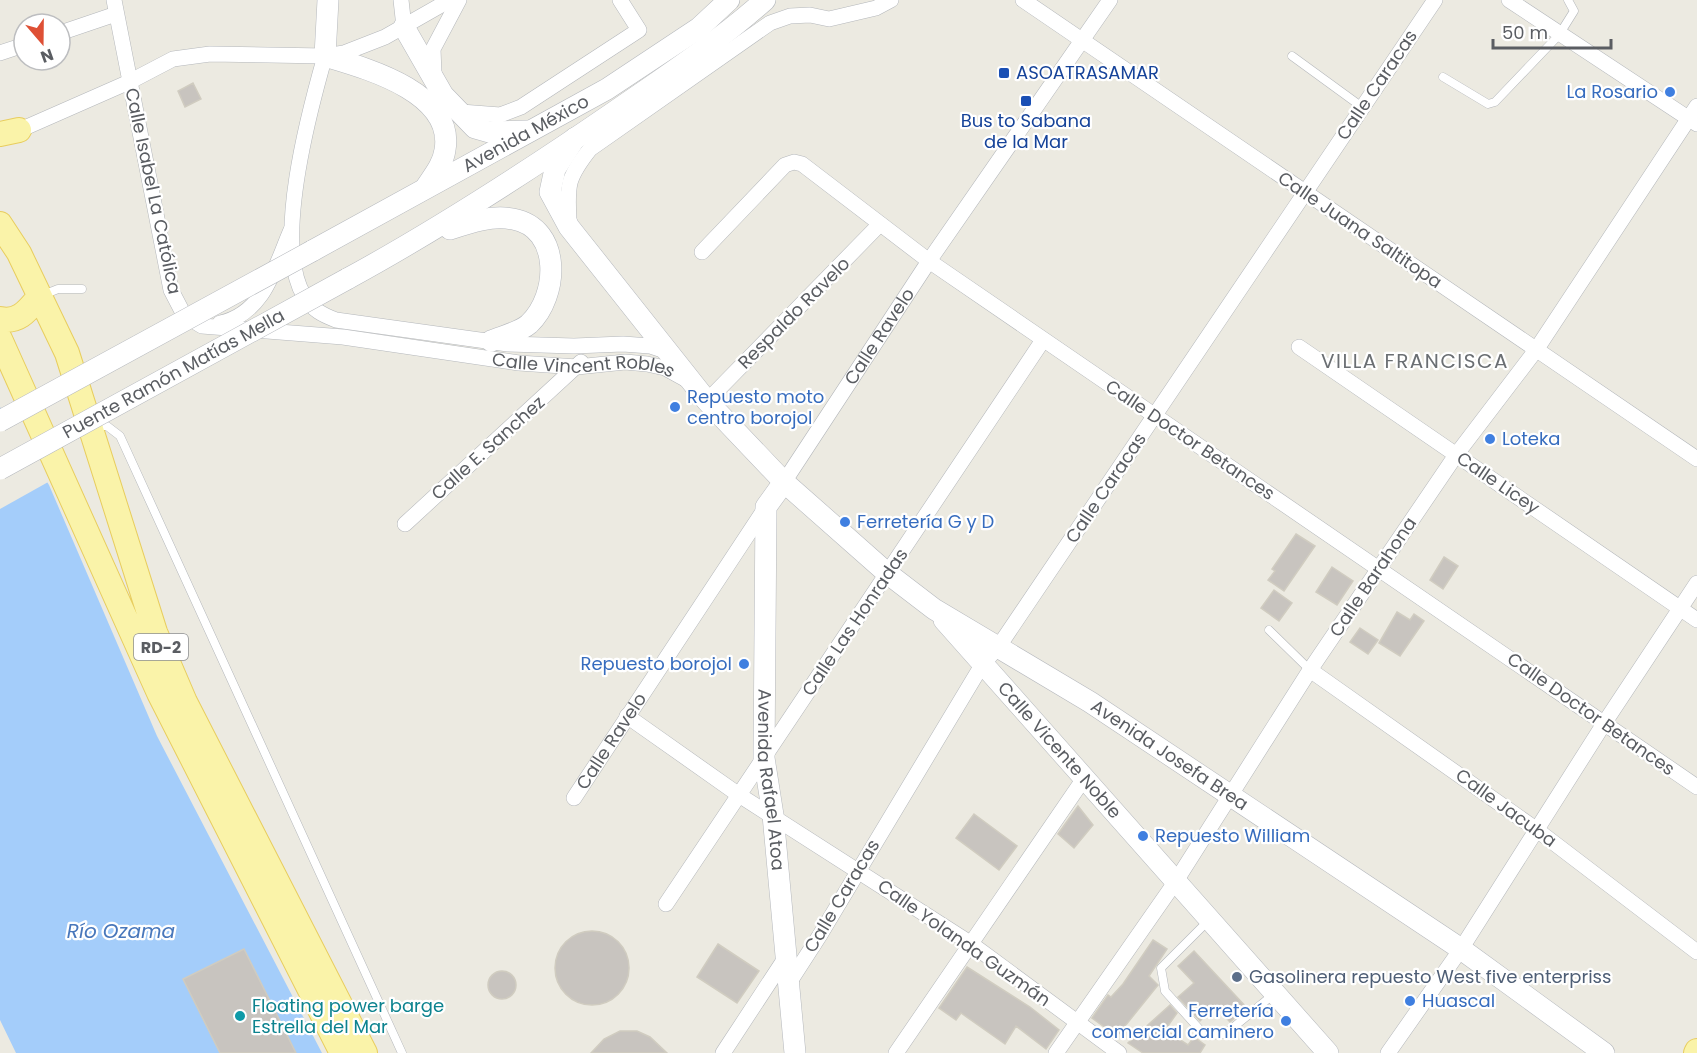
<svg xmlns="http://www.w3.org/2000/svg" width="1697" height="1053" font-family="Poppins,sans-serif">
	<style>
		.water { fill: #a4cdfa }
		.pier { fill: #eceae1 }
		.building { fill: #c8c4bf; stroke: #d0ccc0; stroke-width: 1.5 }
		.lines { fill: none; stroke-linecap: round; stroke-linejoin: round }
		.service-casing { stroke: #b4b7bb; stroke-width: 9 }
		.minor-casing { stroke: #b4b7bb; stroke-width: 16 }
		.secondary-casing { stroke: #b5b8bd; stroke-width: 22 }
		.primary-casing { stroke: #e8cd5e; stroke-width: 26 }
		.service { stroke: #fff; stroke-width: 8 }
		.minor { stroke: #fff; stroke-width: 15 }
		.secondary { stroke: #fff; stroke-width: 21 }
		.primary { stroke: #faf3a9; stroke-width: 24 }
		.secondary-bridge-casing { stroke: #b5b8bd; stroke-width: 22; stroke-linecap: butt }
		.secondary-bridge { stroke: #fff; stroke-width: 21 }
		.transit-dot { fill: #1a4fb4; stroke: #fff; stroke-width: 2 }
		.shop-dot { fill: #3f7fe0; stroke: #fff; stroke-width: 2 }
		.service-dot { fill: #5c6f8a; stroke: #fff; stroke-width: 2 }
		.culture-dot { fill: #0f9aa8; stroke: #fff; stroke-width: 2 }
		.labels { text-anchor: middle; stroke-width: 4.5; stroke-linejoin: round; paint-order: stroke }
		.shield { fill: #fff; stroke: #8c8e91; stroke-width: 1.5 }
		.shield-label { font-size: 16px; font-weight: bold; fill: #5a5d62 }
		.transit-label { font-size: 18px; fill: #164399; stroke: #fff; text-anchor: start }
		.street-label { font-size: 18px; fill: #5a5d62; stroke: #fff }
		.shop-label { font-size: 18px; fill: #366cbe; stroke: #fff; text-anchor: start }
		.service-label { font-size: 18px; fill: #4e5e75; stroke: #fff; text-anchor: start }
		.culture-label { font-size: 18px; fill: #0d838f; stroke: #fff; text-anchor: start }
		.neighbourhood-label { font-size: 20px; letter-spacing: 1.5px; fill: #6b6f73; stroke: #fff }
		.water-label { font-size: 20px; font-style: italic; fill: #4877bb; stroke: #fff }
	</style>
	<rect width="100%" height="100%" fill="#eceae1"/>
	<path class="water" d="M0 407 49 485 157 736 322 1053H16L0 1020Z"/>
	<path class="pier" d="M4 407 50 481 0 509V409Z"/>
	<path class="building" d="M193 83 201 99 185 107 178 91Z
		M1296 534 1315 546 1284 591 1268 580 1275 571 1272 569Z
		M1444 557 1458 566 1443 589 1430 580Z
		M1332 567 1353 581 1337 605 1316 592Z
		M1274 590 1292 603 1279 621 1261 608Z
		M1397 612 1410 620 1414 614 1424 621 1400 656 1379 643Z
		M1360 628 1378 640 1368 654 1350 642Z
		M1078 806 1093 825 1074 848 1058 834Z
		M974 814 1017 846 999 870 956 838Z
		M555 968a37 37 0 1 1 74 0a37 37 0 1 1-74 0Z
		M1153 940 1167 949 1149 976 1158 985 1117 1036 1092 1018 1108 995 1111 997 1123 984Z
		M718 944 759 971 737 1003 697 977Z
		M244 949 296 1053H220L183 979Z
		M1194 951 1247 1008 1230 1022 1215 1006 1200 1021 1178 997 1194 983 1178 966Z
		M967 967 1030 1007 1059 1030 1046 1049 1016 1026 1005 1044 961 1013 956 1020 939 1008Z
		M488 985a14 14 0 1 1 28 0a14 14 0 1 1-28 0Z
		M1170 1005 1177 1013 1165 1030 1188 1045 1194 1037 1205 1045 1200 1053H1143L1128 1043Z
		M620 1031H637L650 1037 667 1053H591L604 1039Z"/>
	<g class="lines">
		<defs>
			<path id="service" d="M1292 56 1362 107
				M1443 77 1488 104 1495 102 1559 35 1574 11 1568 0
				M43 295 58 289H82
				M92 426H107L120 436 402 1053
				M1269 630 1310 670
				M1209 920 1161 968 1165 991 1201 1031 1212 1035 1225 1034 1274 994"/>
			<g id="minor">
				<path id="s1" d="M114 0 171 290 184 315 202 326 343 337 519 363 577 367 625 362 647 364 665 368 685 379"/>
				<path d="M401 0 404 27"/>
				<path d="M1023 0 1697 459"/>
				<path d="M1509 0 1697 124"/>
				<path d="M60 33 116 14"/>
				<path d="M0 53 24 45"/>
				<path d="M325 56C309 112 273 244 304 296 312 310 323 315 336 320L508 344 574 346 623 344 650 346 665 351"/>
				<path d="M434 74 433 49 459 0"/>
				<path d="M461 112 500 115 521 107 639 30 620 0"/>
				<path d="M13 133 129 82 173 59 210 54 325 56 344 53 385 37 450 0"/>
				<path d="M569 221C567 185 567 178 590 149L770 23 790 16 810 15 829 19 876 8 891 0"/>
				<path d="M702 252 785 165 794 162 802 164 929 261 1697 787"/>
				<path d="M220 323C264 314 275 267 291 230"/>
				<path d="M1299 347 1697 620"/>
				<path d="M707 401 880 224"/>
				<path id="s2" d="M784 482 929 261 1110 0"/>
				<path d="M405 524 581 362"/>
				<path d="M1310 670 1537 830 1697 952"/>
				<path d="M627 716 739 795 970 943 1119 1053"/>
				<path id="s3" d="M574 798 766 507"/>
				<path d="M666 904 1043 340"/>
				<path d="M789 983 820 935 982 665 999 646 1435 0"/>
				<path d="M723 1053 786 957"/>
				<path d="M896 1053 1085 777"/>
				<path d="M1056 1053 1176 881 1310 670 1456 455 1536 350 1697 106"/>
				<path d="M1388 1053 1461 949 1605 722 1697 583"/>
			</g>
			<g id="secondary">
				<path d="M328 0 325 56C365 68 455 92 445 150 443 164 434 175 426 187"/>
				<path d="M404 27 443 95 475 128 489 132 527 131"/>
				<path id="s4" d="M575 138 555 169 550 192 569 227 707 401 784 482 887 573 934 609 1090 702 1461 949 1604 1053"/>
				<path d="M450 229C471 222 492 215 513 219 562 228 559 296 529 324 520 332 503 336 491 341"/>
				<path id="s5" d="M312 251 607 89 699 28 729 0"/>
				<path d="M347 279C439 229 528 171 614 112 666 76 718 42 765 0"/>
				<path id="s6" d="M784 482 766 507 764 758 773 815 795 1053"/>
				<path id="s7" d="M944 620 1328 1053"/>
			</g>
			<path id="primary" d="M0 134 19 130
				M0 224 19 253 67 353 155 632 185 702 365 1053
				M0 319C19 323 28 310 39 297
				M0 339 159 693 342 1053
				M1696 1053 1697 1051"/>
		</defs>
		<use href="#service" class="service-casing"/>
		<use href="#minor" class="minor-casing"/>
		<use href="#secondary" class="secondary-casing"/>
		<use href="#primary" class="primary-casing"/>
		<use href="#service" class="service"/>
		<use href="#minor" class="minor"/>
		<use href="#secondary" class="secondary"/>
		<use href="#primary" class="primary"/>
		<defs>
			<g id="secondary-bridge">
				<path d="M0 421 312 251"/>
				<path id="s8" d="M0 469 347 279"/>
			</g>
		</defs>
		<use href="#secondary-bridge" class="secondary-bridge-casing"/>
		<use href="#secondary-bridge" class="secondary-bridge"/>
	</g>
	<g class="transit-dot">
		<rect x="998" y="67" width="12" height="12" rx="3"/>
		<rect x="1020" y="95" width="12" height="12" rx="3"/>
	</g>
	<g class="shop-dot">
		<circle cx="1670" cy="92" r="6"/>
		<circle cx="675" cy="407" r="6"/>
		<circle cx="1490" cy="439" r="6"/>
		<circle cx="845" cy="522" r="6"/>
		<circle cx="744" cy="664" r="6"/>
		<circle cx="1143" cy="836" r="6"/>
		<circle cx="1410" cy="1001" r="6"/>
		<circle cx="1286" cy="1021" r="6"/>
	</g>
	<circle class="service-dot" cx="1237" cy="977" r="6"/>
	<circle class="culture-dot" cx="240" cy="1016" r="6"/>
	<g class="labels">
		<rect class="shield" x="134" y="634" width="54" height="26" rx="4.5"/>
		<g class="shield-label">
			<text x="161" y="653">RD-2</text>
		</g>
		<g class="transit-label">
			<text x="1016" y="79">ASOATRASAMAR</text>
			<text x="1026" y="127" text-anchor="middle">Bus to Sabana<tspan x="1026" dy="21">de la Mar</tspan></text>
		</g>
		<g class="street-label">
			<text transform="translate(1377 85) rotate(-56)" y="6">Calle Caracas</text>
			<text dy="6" stroke="none"><textPath href="#s5" startOffset="244">Avenida México</textPath></text>
			<text transform="translate(153 191) rotate(78)" y="6">Calle Isabel La Católica</text>
			<text transform="translate(1360 230) rotate(34)" y="6">Calle Juana Saltitopa</text>
			<text transform="translate(794 313) rotate(-45)" y="6">Respaldo Ravelo</text>
			<text dy="6" stroke="none"><textPath href="#s2" startOffset="174">Calle Ravelo</textPath></text>
			<text dy="6" stroke="none"><textPath href="#s1" startOffset="729">Calle Vincent Robles</textPath></text>
			<text dy="6" stroke="none"><textPath href="#s8" startOffset="198">Puente Ramón Matías Mella</textPath></text>
			<text transform="translate(1190 440) rotate(34)" y="6">Calle Doctor Betances</text>
			<text transform="translate(488 448) rotate(-42)" y="6">Calle E. Sanchez</text>
			<text transform="translate(1498 483) rotate(34)" y="6">Calle Licey</text>
			<text transform="translate(1106 488) rotate(-56)" y="6">Calle Caracas</text>
			<text transform="translate(1373 577) rotate(-56)" y="6">Calle Barahona</text>
			<text transform="translate(855 622) rotate(-56)" y="6">Calle Las Honradas</text>
			<text transform="translate(1591 714) rotate(35)" y="6">Calle Doctor Betances</text>
			<text dy="6" stroke="none"><textPath href="#s3" startOffset="68">Calle Ravelo</textPath></text>
			<text dy="6" stroke="none"><textPath href="#s7" startOffset="174">Calle Vicente Noble</textPath></text>
			<text dy="6" stroke="none"><textPath href="#s4" startOffset="908">Avenida Josefa Brea</textPath></text>
			<text dy="6" stroke="none"><textPath href="#s6" startOffset="304">Avenida Rafael Atoa</textPath></text>
			<text transform="translate(1506 808) rotate(36)" y="6">Calle Jacuba</text>
			<text transform="translate(842 896) rotate(-59)" y="6">Calle Caracas</text>
			<text transform="translate(964 943) rotate(35)" y="6">Calle Yolanda Guzmán</text>
		</g>
		<g class="shop-label">
			<text x="1658" y="98" text-anchor="end">La Rosario</text>
			<text x="687" y="403">Repuesto moto<tspan x="687" dy="21">centro borojol</tspan></text>
			<text x="1502" y="445">Loteka</text>
			<text x="857" y="528">Ferretería G y D</text>
			<text x="732" y="670" text-anchor="end">Repuesto borojol</text>
			<text x="1155" y="842">Repuesto William</text>
			<text x="1422" y="1007">Huascal</text>
			<text x="1274" y="1017" text-anchor="end">Ferretería<tspan x="1274" dy="21">comercial caminero</tspan></text>
		</g>
		<g class="service-label">
			<text x="1249" y="983">Gasolinera repuesto West five enterpriss</text>
		</g>
		<g class="culture-label">
			<text x="252" y="1012">Floating power barge<tspan x="252" dy="21">Estrella del Mar</tspan></text>
		</g>
		<g class="neighbourhood-label">
			<text x="1415" y="368">VILLA FRANCISCA</text>
		</g>
		<g class="water-label">
			<text x="121" y="938">Río Ozama</text>
		</g>
	</g>
	<g transform="translate(42 42) rotate(160)"><circle r="28" fill="#ffffff" stroke="#bdbec0" stroke-width="1.5"/>
	<path d="M0-4.5L10 22L0 15L-10 22Z" fill="#de5035"/>
	<text y="-9" font-size="16" font-weight="bold" text-anchor="middle" fill="#5a5d62">N</text>
	</g>
	<path d="M1493 39v9h118v-9" fill="none" stroke="#5a5d62" stroke-width="3"/>
	<text x="1502" y="39" font-size="18" fill="#5a5d62" stroke="#ffffff" stroke-width="4.5" paint-order="stroke">50 m</text>
</svg>
